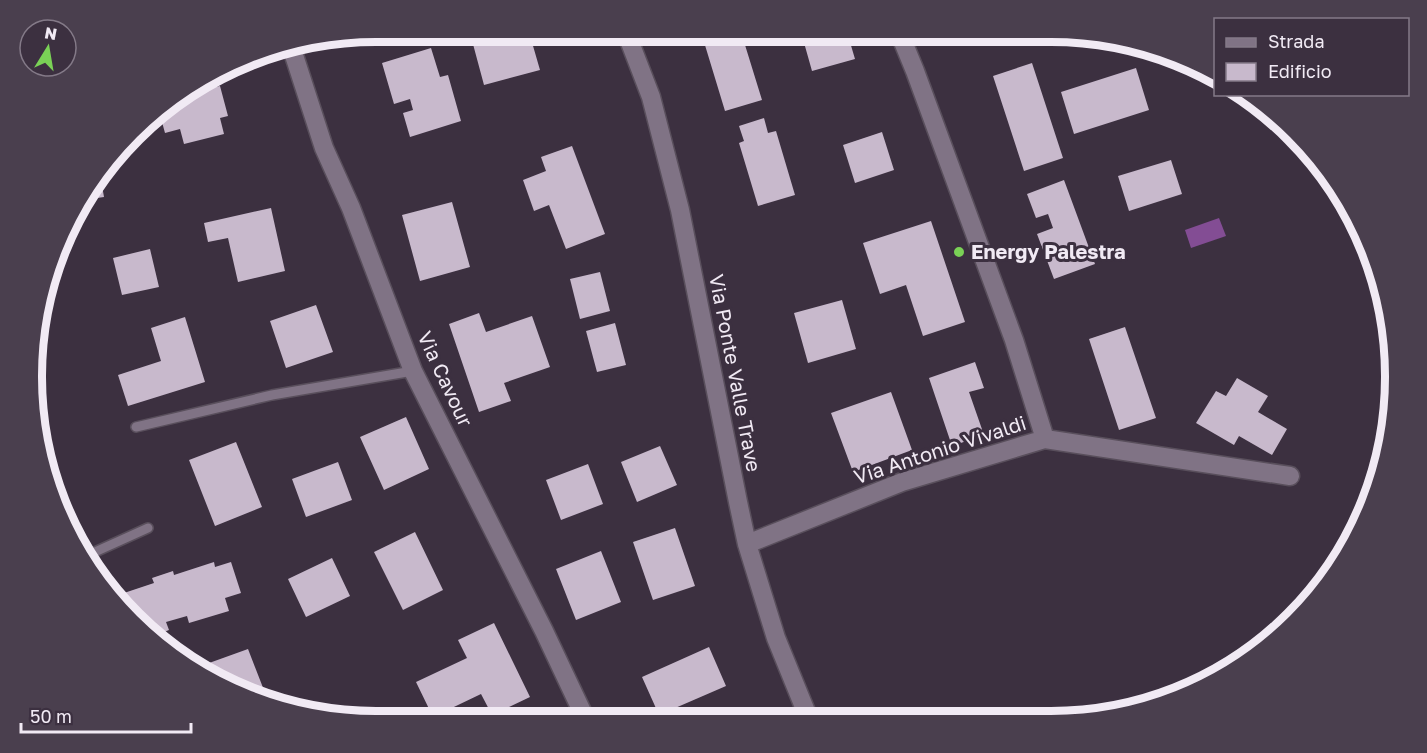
<svg xmlns="http://www.w3.org/2000/svg" width="1427" height="753" font-family="'Golos Text',sans-serif">
	<style>
		.water { fill: #834d94 }
		.building { fill: #c8b9cc }
		.lines { fill: none; stroke-linecap: round; stroke-linejoin: round }
		.lane-casing { stroke: #594f5c; stroke-width: 12 }
		.street-casing { stroke: #594f5c; stroke-width: 21 }
		.lane { stroke: #807385; stroke-width: 9 }
		.street { stroke: #807385; stroke-width: 18 }
		.poi-dot { fill: #7ad156; stroke: #3c3040; stroke-width: 2 }
		.labels { text-anchor: middle; stroke-width: 6; stroke-linejoin: round; paint-order: stroke }
		.poi-label { font-size: 20px; font-weight: bold; fill: #f1eaf4; stroke: #3c3040; text-anchor: start }
		.street-label { font-size: 20px; fill: #f1eaf4; stroke: #3c3040 }
		.rim { fill: none; stroke: #f1eaf4; stroke-width: 8 }
	</style>
	<rect width="100%" height="100%" fill="#3c3040"/>
	<path class="water" d="M1219 218 1226 236 1191 248 1185 230Z"/>
	<path class="building" d="M474 32H529L540 70 484 85 470 33Z
		M701 32H741L762 100 725 111Z
		M801 32H847L855 59 812 71Z
		M431 48 440 77 448 75 461 121 410 137 403 113 413 110 410 99 394 104 382 63Z
		M1032 63 1063 158 1024 171 993 76Z
		M1136 68 1149 110 1074 134 1061 92Z
		M209 80 211 88 220 86 228 116 220 118 224 134 184 144 180 129 165 133 159 111 166 103Z
		M764 118 768 133 776 131 795 195 758 206 739 143 744 141 739 126Z
		M882 132 894 170 855 183 843 145Z
		M572 146 605 234 566 249 549 205 534 211 523 180 546 171 541 157Z
		M1171 160 1182 194 1129 211 1118 176Z
		M101 180 104 197 83 200 89 185 92 182Z
		M1064 180 1095 264 1054 279 1037 234 1053 228 1048 214 1036 218 1027 194Z
		M452 202 470 267 420 281 402 215Z
		M271 208 285 271 238 282 228 238 208 242 204 223Z
		M931 221 965 322 923 336 906 285 880 294 863 243Z
		M150 249 159 287 122 295 113 258Z
		M600 272 610 311 580 319 570 279Z
		M842 300 856 349 808 363 794 313Z
		M316 305 333 352 286 368 270 321Z
		M479 313 486 332 532 316 550 367 504 383 511 401 479 412 449 324Z
		M185 317 205 382 128 406 118 375 161 361 151 328Z
		M615 323 626 365 597 372 586 331Z
		M1125 327 1156 418 1119 430 1089 339Z
		M975 362 984 388 969 392 984 435 952 446 929 378Z
		M1237 378 1268 396 1258 412 1287 429 1272 455 1239 436 1234 445 1196 423 1216 391 1226 396Z
		M891 392 912 450 853 472 831 413Z
		M406 417 429 469 384 490 360 437Z
		M236 442 262 507 215 526 189 460Z
		M660 446 677 485 637 502 621 462Z
		M338 462 352 500 306 517 292 479Z
		M588 464 603 504 561 520 546 480Z
		M675 528 695 586 653 600 633 542Z
		M415 532 443 590 403 610 374 552Z
		M601 551 621 602 576 620 556 569Z
		M332 558 350 596 306 617 288 579Z
		M214 562 215 567 231 562 241 593 225 598 229 611 189 623 187 616 166 622 169 630 154 636 132 620 115 596 154 583 152 578 173 571 174 575Z
		M494 623 530 697 492 715 481 694 433 717 416 682 467 658 458 640Z
		M709 647 726 686 659 715 642 677Z
		M248 649 267 698 224 686 198 667Z"/>
	<g class="lines">
		<defs>
			<path id="lane" d="M136 427 272 395 413 371
				M86 556 148 528"/>
			<path id="street" d="M626 32 651 97 680 210 738 502 747 544 776 638 809 719
				M291 46 324 148 351 208 413 371 544 631 586 720
				M1045 439 1290 476
				M747 544 902 482 1045 439 1014 340 915 71 899 32"/>
		</defs>
		<use href="#lane" class="lane-casing"/>
		<use href="#street" class="street-casing"/>
		<use href="#lane" class="lane"/>
		<use href="#street" class="street"/>
	</g>
	<circle class="poi-dot" cx="959" cy="252" r="6"/>
	<g class="labels">
		<g class="poi-label">
			<text x="971" y="259">Energy Palestra</text>
		</g>
		<g class="street-label">
			<text transform="translate(735 373) rotate(79)" y="7">Via Ponte Valle Trave</text>
			<text transform="translate(445 379) rotate(65)" y="7">Via Cavour</text>
			<text transform="translate(940 450) rotate(-18)" y="7">Via Antonio Vivaldi</text>
		</g>
	</g>
	<path d="M0 0H1427V753H0ZM376 42H1051A334 334 0 0 1 1385 376V377A334 334 0 0 1 1051 711H376A334 334 0 0 1 42 377V376A334 334 0 0 1 376 42Z" fill="#4a3f4e" fill-rule="evenodd"/>
	<path class="rim" d="M376 42H1051A334 334 0 0 1 1385 376V377A334 334 0 0 1 1051 711H376A334 334 0 0 1 42 377V376A334 334 0 0 1 376 42Z"/>
	<rect x="1214" y="18" width="195" height="78" fill="#3c3040" stroke="#847a88" stroke-width="1.5"/>
	<rect x="1226" y="38" width="30" height="9" fill="#807385" stroke="#847a88" stroke-width="1.5"/>
	<text x="1268" y="48" font-size="18" fill="#f1eaf4">Strada</text>
	<rect x="1226" y="63" width="30" height="18" fill="#c8b9cc" stroke="#847a88" stroke-width="1.5"/>
	<text x="1268" y="78" font-size="18" fill="#f1eaf4">Edificio</text>
	<g transform="translate(48 48) rotate(11)"><circle r="28" fill="#3c3040" stroke="#847a88" stroke-width="1.5"/>
	<path d="M0-4.5L10 22L0 15L-10 22Z" fill="#7ad156"/>
	<text y="-9" font-size="16" font-weight="bold" text-anchor="middle" fill="#f1eaf4">N</text>
	</g>
	<path d="M21 723v9h170v-9" fill="none" stroke="#f1eaf4" stroke-width="3"/>
	<text x="30" y="723" font-size="18" fill="#f1eaf4" stroke="#3c3040" stroke-width="4.5" paint-order="stroke">50 m</text>
</svg>
